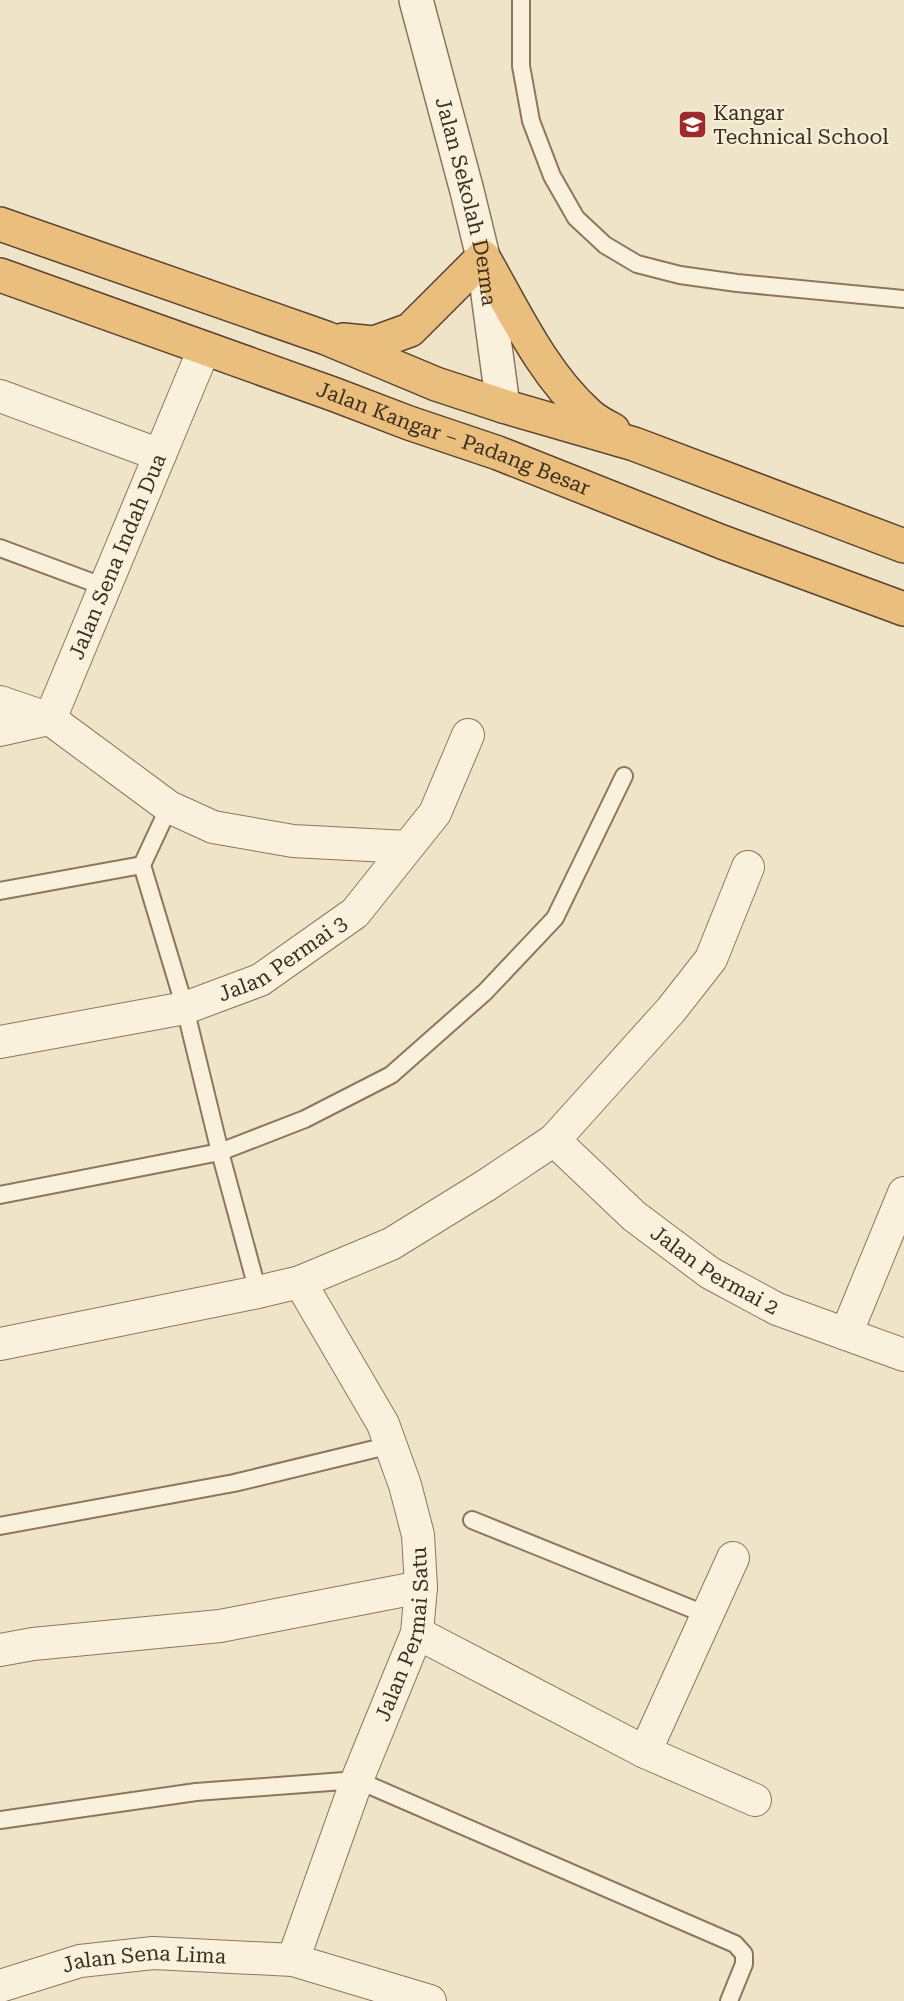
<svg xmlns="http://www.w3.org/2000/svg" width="904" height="2001" font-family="'Roboto Serif',serif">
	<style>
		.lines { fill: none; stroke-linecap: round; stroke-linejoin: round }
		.service-casing { stroke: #8d765c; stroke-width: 20 }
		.minor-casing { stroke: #8d765c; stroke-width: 34 }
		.tertiary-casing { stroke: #8d765c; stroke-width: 36 }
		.trunk-casing { stroke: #5b4430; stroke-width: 36 }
		.service { stroke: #faf1dc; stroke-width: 16 }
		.minor { stroke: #faf1dc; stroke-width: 32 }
		.tertiary { stroke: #faf1dc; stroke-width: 33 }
		.trunk { stroke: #eabe7c; stroke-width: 33 }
		.labels { text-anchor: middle; stroke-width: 4.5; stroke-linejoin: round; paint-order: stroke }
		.poi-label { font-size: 21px; fill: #3d2e20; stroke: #f7eed8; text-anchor: start }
		.street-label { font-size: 21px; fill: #3d2e20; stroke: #f7eed8 }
	</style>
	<rect width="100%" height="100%" fill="#f0e4c8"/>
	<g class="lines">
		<defs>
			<path id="service" d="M521 0V66L531 121 552 176 576 218 605 245 637 264 680 275 737 283 904 299
				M0 548 105 587
				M169 807 142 865 185 1008 220 1152 258 1292
				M0 891 142 865
				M0 1195 220 1152 305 1119 391 1075 485 992 555 918 624 776
				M472 1520 707 1615
				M0 1526 234 1483 391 1445
				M0 1820 196 1792 357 1780 735 1944 744 1954V1964L729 2001"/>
			<g id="minor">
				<path d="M0 396 160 455"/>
				<path d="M0 702 50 719 169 807 213 827 293 841 407 847"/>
				<path id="s1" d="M50 719 204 349"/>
				<path d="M0 730 49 719"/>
				<path id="s2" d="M0 1042 185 1008 260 980 355 913 435 813 468 735"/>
				<path id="s3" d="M554 1140 634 1216 710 1273 777 1309 904 1355"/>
				<path d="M846 1334 904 1193"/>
				<path d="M0 1344 258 1292 300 1282 391 1244 485 1186 554 1140 671 1010 711 959 748 867"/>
				<path d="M417 1633 645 1752 755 1800"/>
				<path d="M0 1650 33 1644 220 1626 421 1587"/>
				<path d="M645 1752 733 1558"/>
				<path id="s4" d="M293 1960 357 1780 417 1633 421 1587 418 1535 405 1485 383 1424 300 1282"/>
				<path id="s5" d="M0 1986 80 1961 153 1953 293 1960 430 2001"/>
			</g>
			<g id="tertiary">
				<path id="s6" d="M416 0 467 191 483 257 503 406"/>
			</g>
			<g id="trunk">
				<path d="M0 224 326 338 436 384 503 406 634 444 904 546"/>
				<path id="s7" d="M0 275 333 394 409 423 498 453 722 542 904 609"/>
				<path d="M343 340 374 343 410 330 483 257C514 311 542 373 589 415 596 421 605 426 613 430"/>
			</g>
		</defs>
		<use href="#service" class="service-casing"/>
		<use href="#minor" class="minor-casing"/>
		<use href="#tertiary" class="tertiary-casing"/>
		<use href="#trunk" class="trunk-casing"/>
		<use href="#service" class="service"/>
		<use href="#minor" class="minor"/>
		<use href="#tertiary" class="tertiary"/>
		<use href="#trunk" class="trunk"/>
	</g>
	<defs>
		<symbol id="school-square" viewBox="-11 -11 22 22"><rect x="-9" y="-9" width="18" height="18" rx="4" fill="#9e2a2b" stroke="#f7eed8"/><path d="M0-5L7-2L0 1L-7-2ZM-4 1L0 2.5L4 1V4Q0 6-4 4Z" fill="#fff"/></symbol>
	</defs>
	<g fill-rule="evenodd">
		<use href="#school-square" x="676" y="108" width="33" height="33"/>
	</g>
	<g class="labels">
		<g class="poi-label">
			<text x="713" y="120">Kangar<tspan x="713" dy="24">Technical School</tspan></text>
		</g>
		<g class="street-label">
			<text dy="7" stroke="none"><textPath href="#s6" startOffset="208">Jalan Sekolah Derma</textPath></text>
			<text dy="7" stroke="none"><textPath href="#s7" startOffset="482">Jalan Kangar – Padang Besar</textPath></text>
			<text dy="7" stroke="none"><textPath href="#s1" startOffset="176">Jalan Sena Indah Dua</textPath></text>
			<text dy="7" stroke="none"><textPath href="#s2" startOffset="298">Jalan Permai 3</textPath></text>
			<text dy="7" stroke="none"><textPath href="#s3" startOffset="208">Jalan Permai 2</textPath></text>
			<text dy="7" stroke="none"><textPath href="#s4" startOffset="346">Jalan Permai Satu</textPath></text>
			<text dy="7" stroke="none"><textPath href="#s5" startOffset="148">Jalan Sena Lima</textPath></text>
		</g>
	</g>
</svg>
